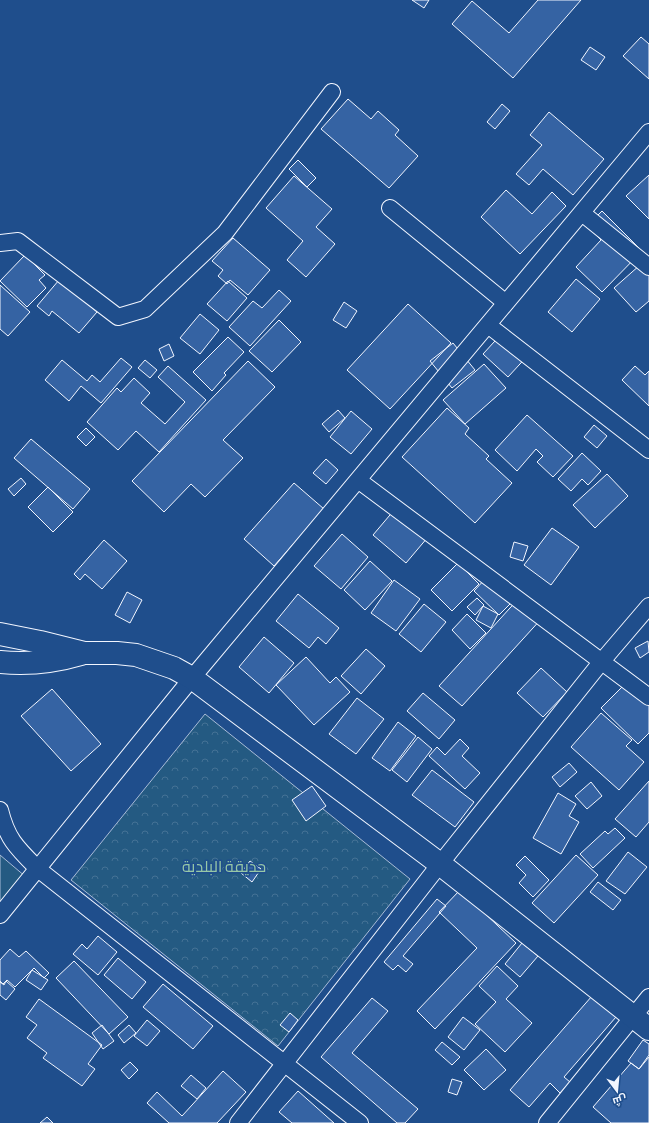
<svg xmlns="http://www.w3.org/2000/svg" width="649" height="1123" font-family="'Alegreya Sans',Cairo,sans-serif">
	<style>
		.grass { fill: #245a82; stroke: #a8bbd7 }
		.park { fill: url(#park-crowns); stroke: #a8bbd7 }
		.building { fill: #3563a3; stroke: #f2f6ff }
		.lines { fill: none; stroke-linecap: round; stroke-linejoin: round }
		.minor-casing { stroke: #f2f6ff; stroke-width: 18 }
		.secondary-casing { stroke: #f2f6ff; stroke-width: 24 }
		.minor { stroke: #1f4e8c; stroke-width: 16 }
		.secondary { stroke: #1f4e8c; stroke-width: 22 }
		.labels { text-anchor: middle; stroke-width: 3; stroke-linejoin: round; paint-order: stroke }
		.park-label { font-size: 16px; fill: #97c8a6; stroke: #1f4e8c }
	</style>
	<defs>
		<pattern id="park-crowns" width="20" height="18" patternUnits="userSpaceOnUse"><rect width="20" height="18" fill="#245a82"/><path d="M2 6a3 3 0 1 1 6 0M12 15a3 3 0 1 1 6 0" fill="none" stroke="#447295"/></pattern>
	</defs>
	<rect width="100%" height="100%" fill="#1f4e8c"/>
	<path class="grass" d="M0 855 26 877 0 909Z"/>
	<path class="park" d="M205 714 410 879 278 1046 71 880Z"/>
	<path class="building" d="M412 0H429L424 8Z
		M538 0H581L513 78 452 24 472 1 509 33Z
		M641 37 649 44V79L623 56Z
		M590 47 605 57 596 70 581 60Z
		M348 99 371 119 378 111 399 130 395 135 418 156 389 188 321 129Z
		M502 104 510 111 495 129 487 122Z
		M549 112 604 159 573 195 543 169 529 185 516 174 542 145 530 135Z
		M298 160 316 178 307 187 289 169Z
		M649 175V219L626 196Z
		M294 176 332 209 316 227 335 244 306 277 287 260 303 241 266 208Z
		M506 190 532 214 552 192 566 206 520 254 481 217Z
		M602 211 642 251 602 292 576 267 601 240 587 226Z
		M233 238 270 270 248 295 230 280 227 284 218 276 223 270 212 261Z
		M25 255 45 275 39 280 46 288 27 307 0 281Z
		M649 257V301L636 312 614 288Z
		M576 279 600 299 572 332 548 312Z
		M59 280 97 312 79 333 52 311 49 316 37 306Z
		M228 281 247 298 227 321 207 304Z
		M0 285 30 312 8 336 0 329Z
		M279 290 291 301 250 346 229 327 253 301 262 308Z
		M344 302 357 311 346 328 333 320Z
		M408 304 451 343 390 409 347 370Z
		M200 314 219 330 200 354 180 338Z
		M279 320 301 342 272 372 249 351Z
		M506 329 531 352 508 377 483 354Z
		M228 337 244 352 224 373 226 375 212 391 193 372Z
		M453 343 475 370 452 388 430 361Z
		M169 344 174 356 164 361 159 349Z
		M121 358 132 367 101 403 81 386 69 401 45 380 62 360 87 381 92 375 100 382Z
		M145 360 157 370 150 378 138 368Z
		M248 361 275 387 223 440 243 458 205 497 191 484 164 512 132 481Z
		M484 364 506 388 465 424 443 400Z
		M168 366 206 400 159 452 136 431 118 450 87 422 117 388 121 392 134 378 150 393 141 403 165 424 185 402 158 377Z
		M635 366 645 375 649 371V406L622 380Z
		M447 408 469 428 465 434 489 456 486 459 512 483 475 523 402 457Z
		M338 410 345 418 329 432 322 424Z
		M351 411 372 429 351 454 330 437Z
		M527 415 573 456 553 477 537 462 543 456 536 449 517 471 495 450Z
		M594 425 607 436 597 448 584 437Z
		M86 428 95 437 86 446 77 437Z
		M31 439 90 489 73 509 14 458Z
		M582 453 601 471 588 485 582 479 571 491 558 479Z
		M326 459 338 470 326 484 313 473Z
		M607 474 628 496 595 528 573 505Z
		M21 478 26 484 14 496 8 489Z
		M294 483 324 509 274 566 244 539Z
		M48 487 73 512 53 532 28 507Z
		M395 509 428 537 406 563 373 535Z
		M552 528 579 547 551 585 524 565Z
		M342 534 368 557 341 589 314 566Z
		M104 540 127 561 102 589 85 574 80 580 74 574Z
		M514 542 528 546 523 561 510 557Z
		M370 561 392 581 365 610 344 590Z
		M458 563 479 584 452 611 431 590Z
		M486 578 511 603 499 615 474 591Z
		M394 580 420 599 396 631 371 613Z
		M127 592 142 600 130 623 115 615Z
		M298 594 339 628 326 644 318 637 309 648 276 621Z
		M520 597 543 617 462 706 439 686Z
		M477 598 484 605 475 615 467 607Z
		M424 604 446 622 421 652 399 634Z
		M483 606 498 614 491 628 476 620Z
		M467 614 486 633 470 649 452 630Z
		M264 637 294 663 269 693 239 667Z
		M648 641 649 652 640 658 635 648Z
		M366 649 385 666 361 694 341 676Z
		M306 657 330 683 336 677 350 692 314 725 276 685Z
		M541 668 567 692 543 717 517 693Z
		M628 681 649 701V733L638 744 601 708Z
		M52 689 101 744 71 771 21 716Z
		M423 693 455 720 439 739 407 711Z
		M357 698 384 719 356 754 329 734Z
		M601 713 632 740 626 746 644 762 619 790 571 747Z
		M398 722 416 736 390 771 372 758Z
		M418 737 432 749 407 782 392 770Z
		M460 739 469 748 462 756 480 773 465 789 429 756 437 747 445 755Z
		M569 763 577 772 560 787 552 777Z
		M432 770 474 802 455 827 412 795Z
		M649 781V822L636 837 615 819Z
		M591 782 602 796 587 809 575 796Z
		M312 786 326 806 306 821 292 800Z
		M558 793 576 804 569 816 579 822 561 854 533 838Z
		M615 828 625 838 593 868 580 854 605 831 608 834Z
		M628 852 647 867 625 894 606 881Z
		M576 855 598 875 554 923 532 903Z
		M525 856 549 880 533 897 519 883 526 875 516 865Z
		M250 861 261 869 252 882 241 873Z
		M598 882 621 900 613 910 590 892Z
		M460 890 516 943 435 1029 417 1011 477 948 439 912Z
		M437 899 446 906 403 956 413 964 406 972 398 965 393 970 384 962Z
		M98 936 117 952 98 975 73 954 82 944 87 949Z
		M522 943 538 956 520 977 505 964Z
		M10 949 19 957 26 951 49 973 44 978 34 968 15 987 7 980 3 984 0 981V960Z
		M118 958 146 982 132 999 104 975Z
		M74 961 128 1017 109 1034 56 978Z
		M497 966 518 986 506 999 532 1023 505 1052 475 1024 496 1002 479 986Z
		M32 970 48 980 41 990 26 980Z
		M6 981 15 989 6 1000 0 995V982L4 985Z
		M163 984 213 1026 193 1049 143 1007Z
		M592 996 616 1017 564 1077 570 1082 560 1093 550 1083 529 1107 510 1090Z
		M372 998 388 1011 352 1053 418 1109 405 1123H397L321 1057Z
		M39 999 102 1045 88 1064 95 1069 82 1086 43 1058 47 1053 27 1038 37 1025 26 1017Z
		M290 1013 298 1020 289 1032 280 1025Z
		M463 1017 480 1030 464 1050 448 1037Z
		M147 1020 160 1031 147 1046 134 1036Z
		M102 1025 114 1041 103 1049 92 1033Z
		M129 1025 136 1033 124 1043 118 1035Z
		M643 1040 649 1044V1055L639 1069 628 1061Z
		M442 1042 460 1057 452 1065 435 1050Z
		M486 1049 506 1070 484 1090 464 1070Z
		M649 1057V1123H611L593 1107 631 1063 639 1069Z
		M130 1062 138 1070 129 1079 121 1070Z
		M223 1071 246 1092 217 1123H169L147 1103 157 1092 182 1116Z
		M191 1075 206 1088 197 1099 181 1086Z
		M452 1079 462 1082 457 1095 448 1092Z
		M298 1091 334 1123H292L279 1112Z
		M47 1117 53 1123H40Z"/>
	<g class="lines">
		<defs>
			<path id="minor" d="M390 208 506 303
				M582 213 649 267
				M0 243 18 241 118 317 145 309 225 233 332 92
				M488 325 649 450
				M358 480 649 697
				M0 810C7 839 17 848 38 869L360 1123
				M0 915 192 678 649 132
				M238 1123 440 864 602 661 649 606
				M547 1123 649 997"/>
			<path id="secondary" d="M0 634 40 642 84 653H117L136 655 174 668 192 678 440 864 649 1029
				M0 662C29 665 54 662 81 654"/>
		</defs>
		<use href="#minor" class="minor-casing"/>
		<use href="#secondary" class="secondary-casing"/>
		<use href="#minor" class="minor"/>
		<use href="#secondary" class="secondary"/>
	</g>
	<g class="labels">
		<g class="park-label">
			<text x="224" y="872">حديقة البلدية</text>
		</g>
	</g>
	<g transform="translate(617 1091) rotate(164)" stroke="#1f4e8c" stroke-width="3" paint-order="stroke">
	<path d="M0-3L7 15L0 10L-7 15Z" fill="#f2f6ff"/>
	<text y="-6" font-size="11" font-weight="bold" text-anchor="middle" fill="#f2f6ff">ش</text>
	</g>
</svg>
